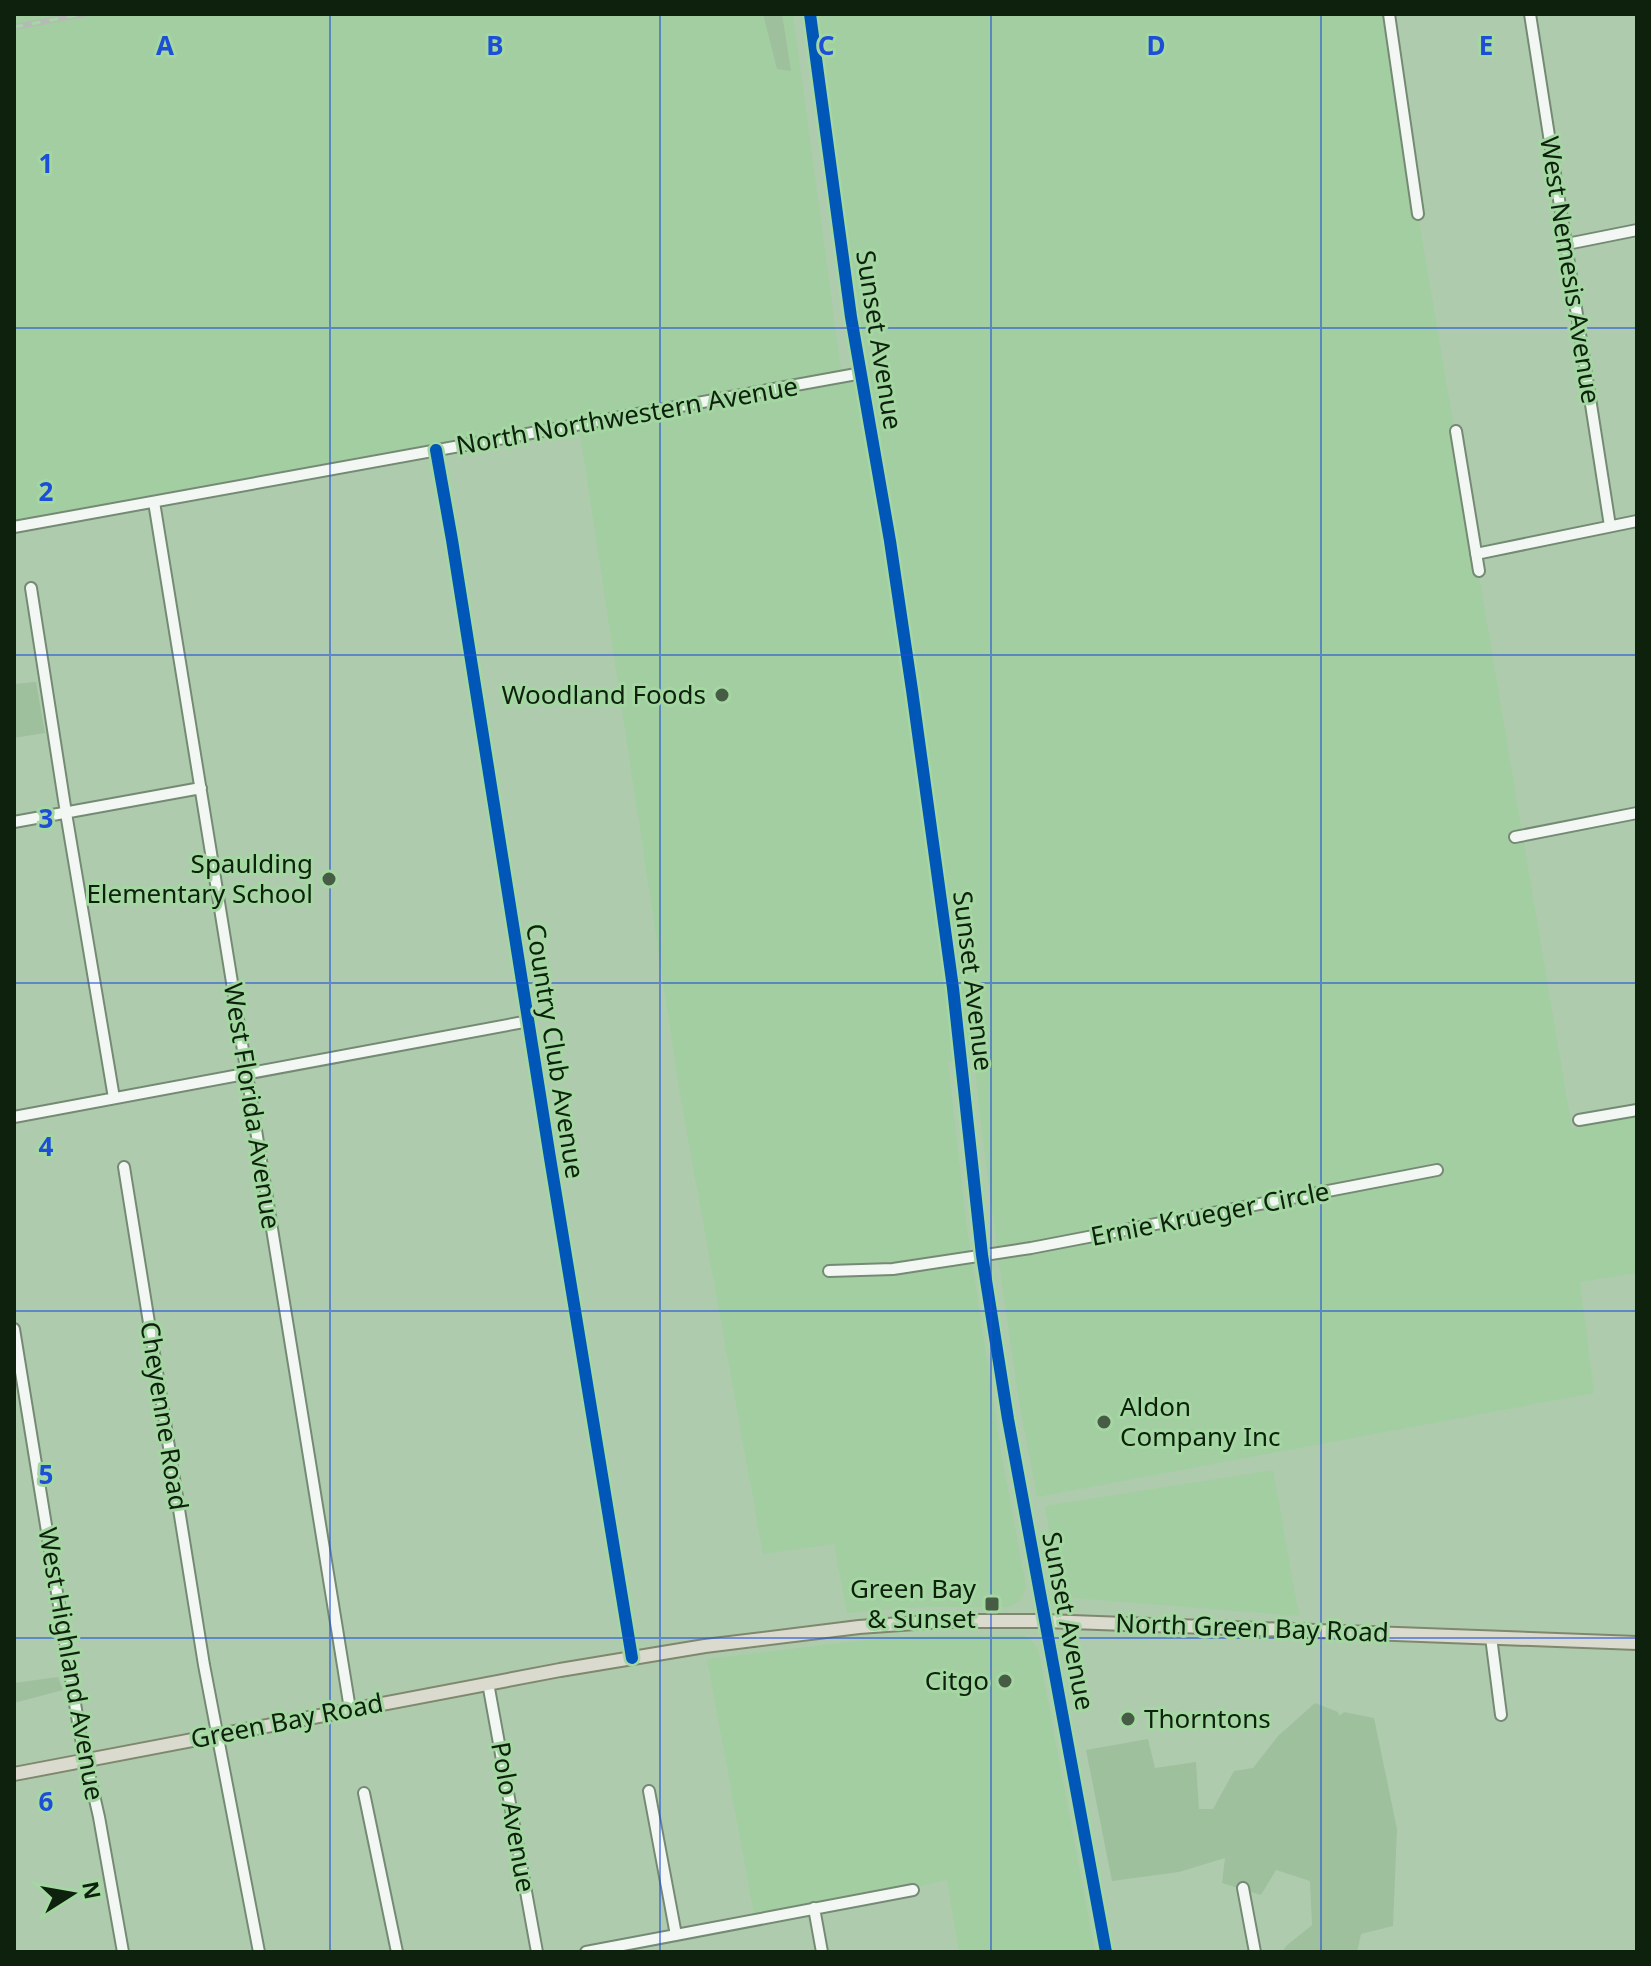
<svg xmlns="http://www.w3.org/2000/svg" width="1651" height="1966" font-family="'Noto Sans',sans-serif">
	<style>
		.built { fill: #a2cea1 }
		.green { fill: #9ec09c }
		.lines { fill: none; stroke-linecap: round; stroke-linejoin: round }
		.minor-casing { stroke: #758a74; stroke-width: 14 }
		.major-casing { stroke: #7f886d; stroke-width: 16 }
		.minor { stroke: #f3f7f3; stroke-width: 10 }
		.major { stroke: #dadacf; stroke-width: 12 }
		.rail-casing { stroke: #b3bbb3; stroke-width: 6 }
		.rail { stroke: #a4d7a2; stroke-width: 3; stroke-dasharray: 9; stroke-linecap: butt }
		.cycleway-casing { stroke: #a4d7a2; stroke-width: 17 }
		.cycleway { stroke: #0057b8; stroke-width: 12 }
		.grid { fill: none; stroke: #1d4ed8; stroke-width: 2; stroke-opacity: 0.55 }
		.poi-dot { fill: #465c45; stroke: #a4d7a2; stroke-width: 3 }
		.labels { text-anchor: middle; stroke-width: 6; stroke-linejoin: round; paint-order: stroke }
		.street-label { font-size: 26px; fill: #0d210d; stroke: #a4d7a2 }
		.poi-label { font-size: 26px; fill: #0d210d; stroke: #a4d7a2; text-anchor: end }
		.grid-label { font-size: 26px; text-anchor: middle; font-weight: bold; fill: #1d4ed8; stroke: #a4d7a2; stroke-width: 6; stroke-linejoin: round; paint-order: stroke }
	</style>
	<rect width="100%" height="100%" fill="#afcbae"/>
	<path class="built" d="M14 14H793L842 376 862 372 803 14H1387L1418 214 1572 1128 1637 1115V1273L1580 1282 1594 1393 1037 1497 1019 1401 1001 1278 979 1109 974 1059 948 1062 966 1222 1001 1452 1026 1586 1024 1594 1019 1601 1009 1607H926L847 1613 834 1544 763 1554 681 1100 579 426 14 530Z
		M1273 1470 1299 1616 1072 1598 1058 1583 1045 1506Z
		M941 1635H1024L1033 1642 1038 1649 1095 1952H959L947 1880 756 1925 707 1659 867 1640Z"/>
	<path class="green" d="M763 14H782L791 71 777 69Z
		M36 682 45 733 14 738V684Z
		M58 1677 63 1690 14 1703V1683Z
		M1315 1703 1338 1712 1339 1716 1344 1712 1374 1718 1397 1829 1393 1926 1361 1934 1357 1952H1282L1286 1946 1312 1925 1310 1881 1276 1870 1261 1895 1222 1883 1225 1858 1179 1872 1112 1881 1086 1750 1148 1739 1155 1768 1196 1762 1199 1809H1213L1234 1771 1253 1768 1278 1736Z"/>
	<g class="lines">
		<defs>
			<path id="minor" d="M810 14 851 317 890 541 912 690 953 988 982 1255 1008 1419 1106 1952
				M1389 14 1418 214
				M1530 14 1610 526
				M1567 244 1637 230
				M1456 431 1479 571
				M436 450 452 540 550 1158 632 1658
				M154 502 350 1709
				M14 527 862 373
				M1476 554 1637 521
				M31 588 66 813 114 1098
				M14 822 201 788
				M1515 837 1637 813
				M14 1117 529 1021
				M1579 1120 1637 1110
				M124 1167 204 1665 259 1952
				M829 1271 893 1269 1031 1248 1437 1170
				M14 1329 80 1734 99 1817 123 1952
				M1491 1637 1501 1715
				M488 1683 537 1952
				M649 1791 676 1935
				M364 1793 397 1952
				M1243 1888 1255 1952
				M814 1908 822 1952
				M586 1952 913 1890"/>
			<path id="major" d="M14 1774 560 1670 705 1646 859 1627 943 1621H1045L1637 1643"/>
		</defs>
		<use href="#minor" class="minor-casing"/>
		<use href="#major" class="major-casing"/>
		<use href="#minor" class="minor"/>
		<use href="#major" class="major"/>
		<defs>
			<path id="rail" d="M14 27 84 14"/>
		</defs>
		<use href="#rail" class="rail-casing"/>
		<use href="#rail" class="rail"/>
		<defs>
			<path id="cycleway" d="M810 14 851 317 890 541 912 690 953 988 982 1255 1008 1419 1106 1952
				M436 450 452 540 550 1158 632 1658"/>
		</defs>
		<use href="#cycleway" class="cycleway-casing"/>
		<use href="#cycleway" class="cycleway"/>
	</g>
	<path class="grid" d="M330 14V1952M660 14V1952M991 14V1952M1321 14V1952M14 328H1637M14 655H1637M14 983H1637M14 1311H1637M14 1638H1637"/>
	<g class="poi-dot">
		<circle cx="722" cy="695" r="8"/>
		<circle cx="329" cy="879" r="8"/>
		<circle cx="1104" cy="1422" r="8"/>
		<rect x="984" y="1596" width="16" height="16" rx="4"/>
		<circle cx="1005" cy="1681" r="8"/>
		<circle cx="1128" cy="1719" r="8"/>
	</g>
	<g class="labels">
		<g class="street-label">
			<text transform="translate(1570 270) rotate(81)" y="9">West Nemesis Avenue</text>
			<text transform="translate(879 340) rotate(81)" y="9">Sunset Avenue</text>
			<text transform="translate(627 416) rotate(-10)" y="9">North Northwestern Avenue</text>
			<text transform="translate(973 981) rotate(83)" y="9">Sunset Avenue</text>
			<text transform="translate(555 1051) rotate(81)" y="9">Country Club Avenue</text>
			<text transform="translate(252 1106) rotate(81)" y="9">West Florida Avenue</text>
			<text transform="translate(1210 1214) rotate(-11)" y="9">Ernie Krueger Circle</text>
			<text transform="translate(164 1416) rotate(81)" y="9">Cheyenne Road</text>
			<text transform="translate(1068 1621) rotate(79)" y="9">Sunset Avenue</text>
			<text transform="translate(1252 1628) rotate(2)" y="9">North Green Bay Road</text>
			<text transform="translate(71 1664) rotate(80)" y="9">West Highland Avenue</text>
			<text transform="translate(287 1721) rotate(-11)" y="9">Green Bay Road</text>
			<text transform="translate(513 1817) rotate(80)" y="9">Polo Avenue</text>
		</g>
		<g class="poi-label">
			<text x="706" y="704">Woodland Foods</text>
			<text x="313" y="873">Spaulding<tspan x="313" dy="30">Elementary School</tspan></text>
			<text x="1120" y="1416" text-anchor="start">Aldon<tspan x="1120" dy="30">Company Inc</tspan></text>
			<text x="976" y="1598">Green Bay<tspan x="976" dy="30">&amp; Sunset</tspan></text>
			<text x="989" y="1690">Citgo</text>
			<text x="1144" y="1728" text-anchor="start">Thorntons</text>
		</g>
	</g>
	<g class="grid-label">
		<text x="165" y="55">A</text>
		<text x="495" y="55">B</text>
		<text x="826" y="55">C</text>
		<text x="1156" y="55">D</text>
		<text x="1486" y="55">E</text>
		<text x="46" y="173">1</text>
		<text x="46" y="501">2</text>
		<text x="46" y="828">3</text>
		<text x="46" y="1156">4</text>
		<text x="46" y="1484">5</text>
		<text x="46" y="1811">6</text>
	</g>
	<rect width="1651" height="1966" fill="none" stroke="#0d210d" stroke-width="32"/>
	<g transform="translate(72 1894) rotate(79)" stroke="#a4d7a2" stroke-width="6" paint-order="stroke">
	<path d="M0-6L14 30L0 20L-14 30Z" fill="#0d210d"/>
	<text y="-12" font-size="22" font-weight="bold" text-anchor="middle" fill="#0d210d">N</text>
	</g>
</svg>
